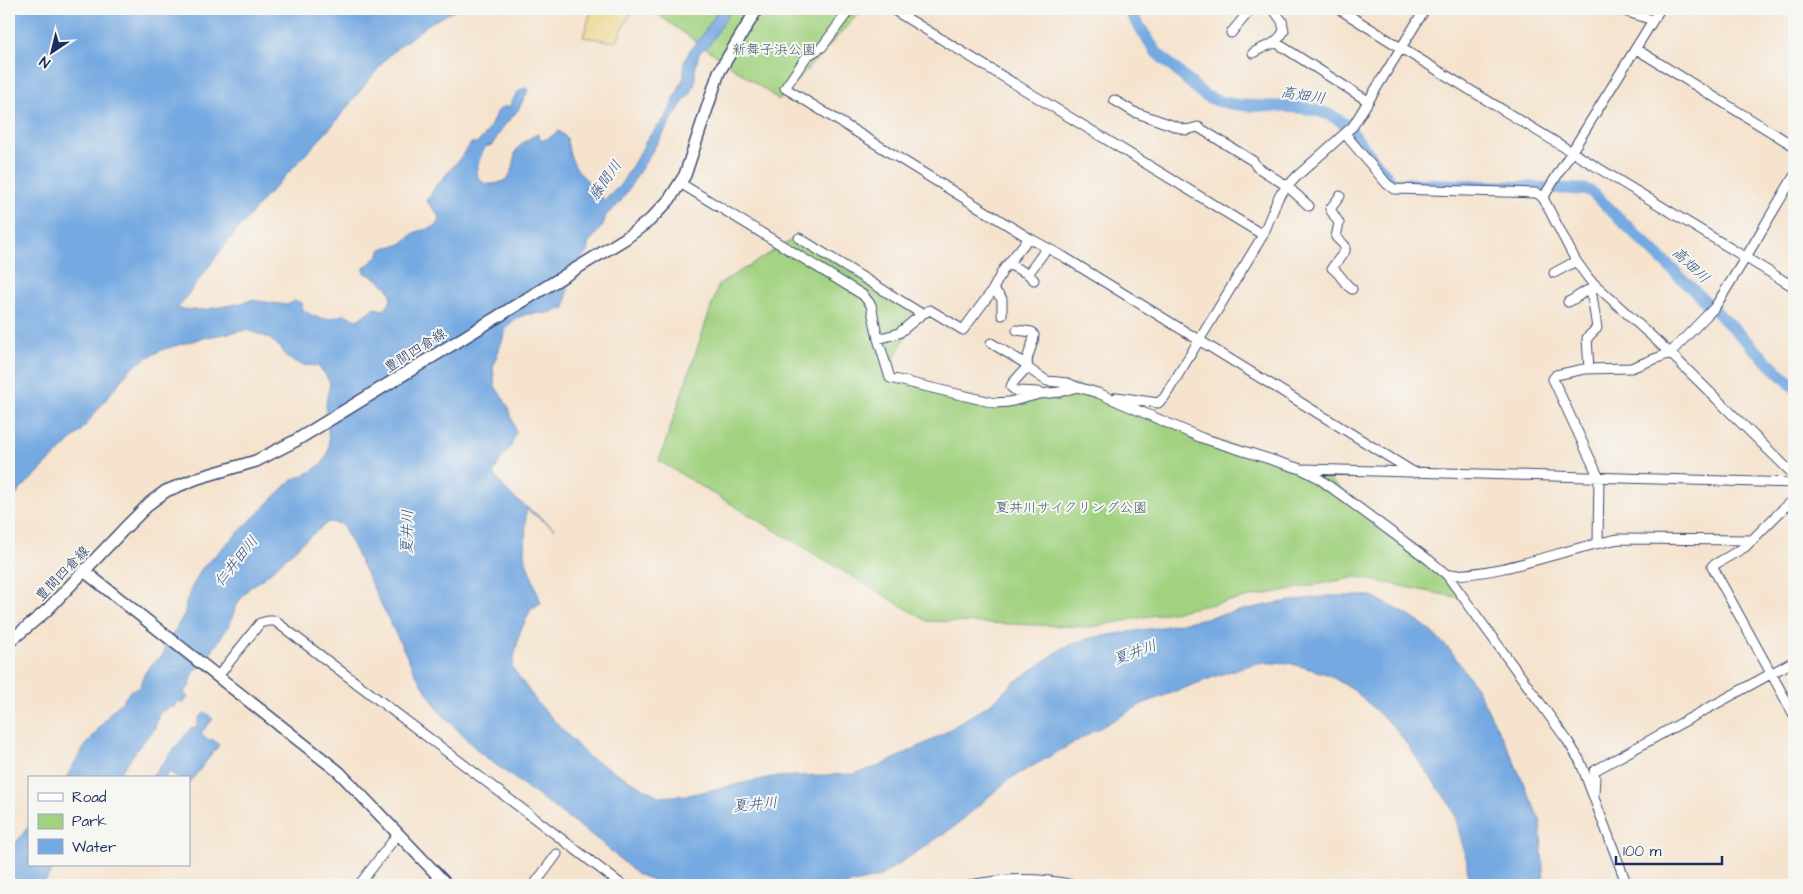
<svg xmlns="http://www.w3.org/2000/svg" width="1803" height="894" font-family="'Architects Daughter','Klee One',sans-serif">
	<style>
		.green { fill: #a2d280; stroke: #5e806f }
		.sand { fill: #eeda9e; stroke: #84847e }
		.water { fill: #74a9e1; stroke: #486ca0 }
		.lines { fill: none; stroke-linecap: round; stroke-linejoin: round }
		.river { stroke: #74a9e1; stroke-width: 12 }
		.street-casing { stroke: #3c4a6f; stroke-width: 11 }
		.secondary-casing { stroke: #3c4a6f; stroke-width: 14 }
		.street { stroke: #fff; stroke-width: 9 }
		.secondary { stroke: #fff; stroke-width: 11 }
		.labels { text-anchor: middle; stroke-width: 4; stroke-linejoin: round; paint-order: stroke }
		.park-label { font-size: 14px; fill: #3d5866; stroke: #f6f6f2 }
		.street-label { font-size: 14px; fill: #1b2f5e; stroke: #f6f6f2 }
		.water-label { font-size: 15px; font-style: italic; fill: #365485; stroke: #f6f6f2 }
	</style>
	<rect width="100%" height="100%" fill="#f6f6f2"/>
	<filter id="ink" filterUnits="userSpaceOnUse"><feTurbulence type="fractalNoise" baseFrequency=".02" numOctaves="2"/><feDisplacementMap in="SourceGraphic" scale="10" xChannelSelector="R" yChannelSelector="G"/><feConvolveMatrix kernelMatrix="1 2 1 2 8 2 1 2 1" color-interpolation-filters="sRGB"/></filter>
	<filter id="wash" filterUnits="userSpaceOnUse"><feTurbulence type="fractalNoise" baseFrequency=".0096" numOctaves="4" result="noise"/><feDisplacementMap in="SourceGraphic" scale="20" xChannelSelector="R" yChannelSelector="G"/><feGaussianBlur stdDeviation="1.12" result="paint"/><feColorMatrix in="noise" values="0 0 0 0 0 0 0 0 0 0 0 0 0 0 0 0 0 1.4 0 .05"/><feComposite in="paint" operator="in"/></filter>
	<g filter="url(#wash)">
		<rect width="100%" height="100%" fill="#f5e3ce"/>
		<path class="green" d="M650 9H863L779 100Z
			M795 238 923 317 909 330 895 356 887 367 883 378 995 403 1075 385 1201 436 1318 471 1432 559 1465 599 1357 577 1092 627 927 621 659 461 719 284Z"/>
		<path class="sand" d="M592 9H633L616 42 583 37Z"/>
		<path class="water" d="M9 9H458L430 23 396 49 385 60 332 126 262 201 228 241 177 309 203 310 242 303 251 300 287 305 295 301 302 303 303 310C317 319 328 322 344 314L357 320 374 308 383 310 390 303C390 302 391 297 391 295 389 285 373 275 364 273V268L378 256 381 249C387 246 394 247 401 244 405 242 408 237 413 234 422 227 441 232 439 216L426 200 430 197 434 188 458 161 471 143H477C482 139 487 133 490 127 495 118 493 114 503 107H509L517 93 524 88 529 89 518 110 504 126 492 145 485 147C481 156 476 165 477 176L485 184C501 185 511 180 514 163 515 159 514 155 516 151 520 144 530 137 538 134L541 141 549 138 559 131 567 138C569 164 581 177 601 192L602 199 605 200 621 184 640 153 647 139 666 117 684 77V62L690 50 701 37 719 9H732L709 45 700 52 698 56 695 71V83L691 93 683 102 619 204 606 215 603 225 588 244V253C570 263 568 289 565 308L547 313 528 314 516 318 507 327 493 367 495 386 508 406 516 432 510 448 502 457 493 473 508 493 555 529 526 509 525 558 541 603 531 609 520 632 512 667 537 702 588 757 660 797 688 795 772 777 854 774 880 766 936 738 993 702 1012 684 1064 647 1090 638 1162 627 1277 603 1328 596H1371L1401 611 1425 626 1450 650 1475 686 1507 746 1540 820 1544 885H1468L1467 861 1453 809 1396 729 1355 691 1327 674 1289 663H1257L1219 675 1142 704 1008 780 954 827 879 877 845 885H666L637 874 597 839 480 753 439 711 415 673 342 524 328 522 304 541 265 577 249 588 236 605 230 624 206 660 197 668 192 676 190 685 184 693 188 697 183 704 178 701 174 707C168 707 165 709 160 713 157 716 157 726 153 731 150 735 145 739 142 743 133 754 126 767 115 778H66L81 752 113 710 122 702 131 690 140 688C141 676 151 661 163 656L165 645 173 634 185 613 186 603 190 591 202 568 292 480C342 461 327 448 326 406 326 398 329 391 330 383L325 374 317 366 303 365 293 361 286 357 282 349 269 338 247 330 207 337 164 349 146 358 130 369 80 432 22 488 9 504Z
			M205 712 213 719 200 734 209 741 212 739 219 745 189 783V778H177L170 772 165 778H151L192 727 196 729 195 728 197 725 199 718Z
			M29 826V865H56L43 885H9V851Z"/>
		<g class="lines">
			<path class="river" d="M1128 9 1156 52 1204 95C1247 118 1306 92 1346 125 1351 130 1356 137 1360 143 1370 155 1380 167 1389 179L1394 183 1545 188
				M1555 188 1587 190 1592 192 1794 387"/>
		</g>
	</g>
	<g filter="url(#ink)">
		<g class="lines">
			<defs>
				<path id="street" d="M850 9 822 47 807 56 785 88 1029 238
					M892 9 1263 235
					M1339 9 1401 48 1794 287
					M1618 9 1653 20
					M1231 33 1251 9
					M1275 42 1368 101
					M1636 49 1794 146
					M1253 53C1266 44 1274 48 1284 31L1282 21 1273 9
					M1114 100 1134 112 1186 130 1198 127 1253 161 1257 167 1287 186 1309 206
					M1345 134 1387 184 1394 189 1537 193 1543 198 1660 9
					M680 183 863 295 871 305 878 339 890 378 995 403 1009 402 1040 394 1060 392 1077 387 1098 393 1202 438 1301 469 1317 477 1429 560 1447 575 1567 740 1580 761 1627 885
					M1340 196 1330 209 1339 223 1336 237 1345 246V251L1332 268C1341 274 1343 283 1352 289
					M1543 198 1576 261 1589 279 1670 353 1794 475
					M799 238 922 314
					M1008 264 1028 274 1034 280
					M1554 273 1576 261
					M1028 274 1047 248
					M993 289 1002 299V315
					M1568 302C1576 299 1583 291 1591 289
					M1017 330 1032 332 1034 335C1034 346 1023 359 1029 369L1047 381 1068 383 1077 387
					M878 339 899 333 922 314 930 310 963 330 992 291 1003 270 1029 238 1064 257 1415 473
					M991 343 1026 364
					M1027 367 1012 384 1011 387 1016 391 1038 392
					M1589 369 1587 338 1597 328 1591 289 1595 285
					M1117 397 1158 403 1164 398 1263 235 1279 196 1297 176 1353 126 1425 9
					M1305 469 1794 483
					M1794 500 1788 504 1745 547 1712 566 1794 715
					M1598 543 1599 478 1553 379 1556 375 1584 369 1631 368 1670 353 1715 307 1746 257 1794 176
					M1447 575C1505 575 1562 549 1619 539L1753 540
					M219 675 260 623 268 621H275L622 885
					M1594 795 1595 777 1594 771 1794 661
					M359 885 398 834
					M534 885 557 854
					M970 885C1005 878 1039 877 1074 885"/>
				<path id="secondary" d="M84 571 339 772 447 885
					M9 642 46 611 125 528 151 502 166 491 198 478 256 461 295 441 626 238 650 220 669 200 685 175 719 72 757 9"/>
			</defs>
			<use href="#street" class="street-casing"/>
			<use href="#secondary" class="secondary-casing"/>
			<use href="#street" class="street"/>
			<use href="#secondary" class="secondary"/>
		</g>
	</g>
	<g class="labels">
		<g class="park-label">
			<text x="774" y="54">新舞子浜公園</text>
			<text x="1071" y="512">夏井川サイクリング公園</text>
		</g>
		<g class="street-label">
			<text transform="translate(415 350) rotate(-32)" y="5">豊間四倉線</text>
			<text transform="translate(62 573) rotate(-46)" y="5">豊間四倉線</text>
		</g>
		<g class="water-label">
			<text transform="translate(1303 95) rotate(9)" y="5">高畑川</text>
			<text transform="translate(605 180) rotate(-55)" y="5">藤間川</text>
			<text transform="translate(1691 265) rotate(44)" y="5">高畑川</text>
			<text transform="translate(407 532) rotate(-89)" y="5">夏井川</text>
			<text transform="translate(236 561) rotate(-51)" y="5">仁井田川</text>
			<text transform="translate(1135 652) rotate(-20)" y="5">夏井川</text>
			<text transform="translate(755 804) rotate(-5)" y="5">夏井川</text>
		</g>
	</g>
	<rect width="1803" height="894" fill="none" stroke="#f6f6f2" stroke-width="30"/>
	<rect x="28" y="776" width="162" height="90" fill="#f6f6f2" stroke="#9ea6b7"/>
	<rect x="38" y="793" width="25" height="8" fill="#ffffff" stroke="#9ea6b7"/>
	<text x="72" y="802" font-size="15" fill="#1b2f5e">Road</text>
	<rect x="38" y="814" width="25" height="15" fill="#a2d280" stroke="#9ea6b7"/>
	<text x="72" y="826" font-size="15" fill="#1b2f5e">Park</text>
	<rect x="38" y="839" width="25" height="15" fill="#74a9e1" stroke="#9ea6b7"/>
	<text x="72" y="852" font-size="15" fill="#1b2f5e">Water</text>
	<g transform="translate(52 52) rotate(215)" stroke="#f6f6f2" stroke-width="4" paint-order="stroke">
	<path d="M0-4L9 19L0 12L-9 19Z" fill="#1b2f5e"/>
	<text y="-8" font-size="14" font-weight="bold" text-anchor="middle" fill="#1b2f5e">N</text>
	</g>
	<path d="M1616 856v8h106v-8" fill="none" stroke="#1b2f5e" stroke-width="2.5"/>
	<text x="1623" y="856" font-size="15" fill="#1b2f5e" stroke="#f6f6f2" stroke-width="4" paint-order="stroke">100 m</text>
</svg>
